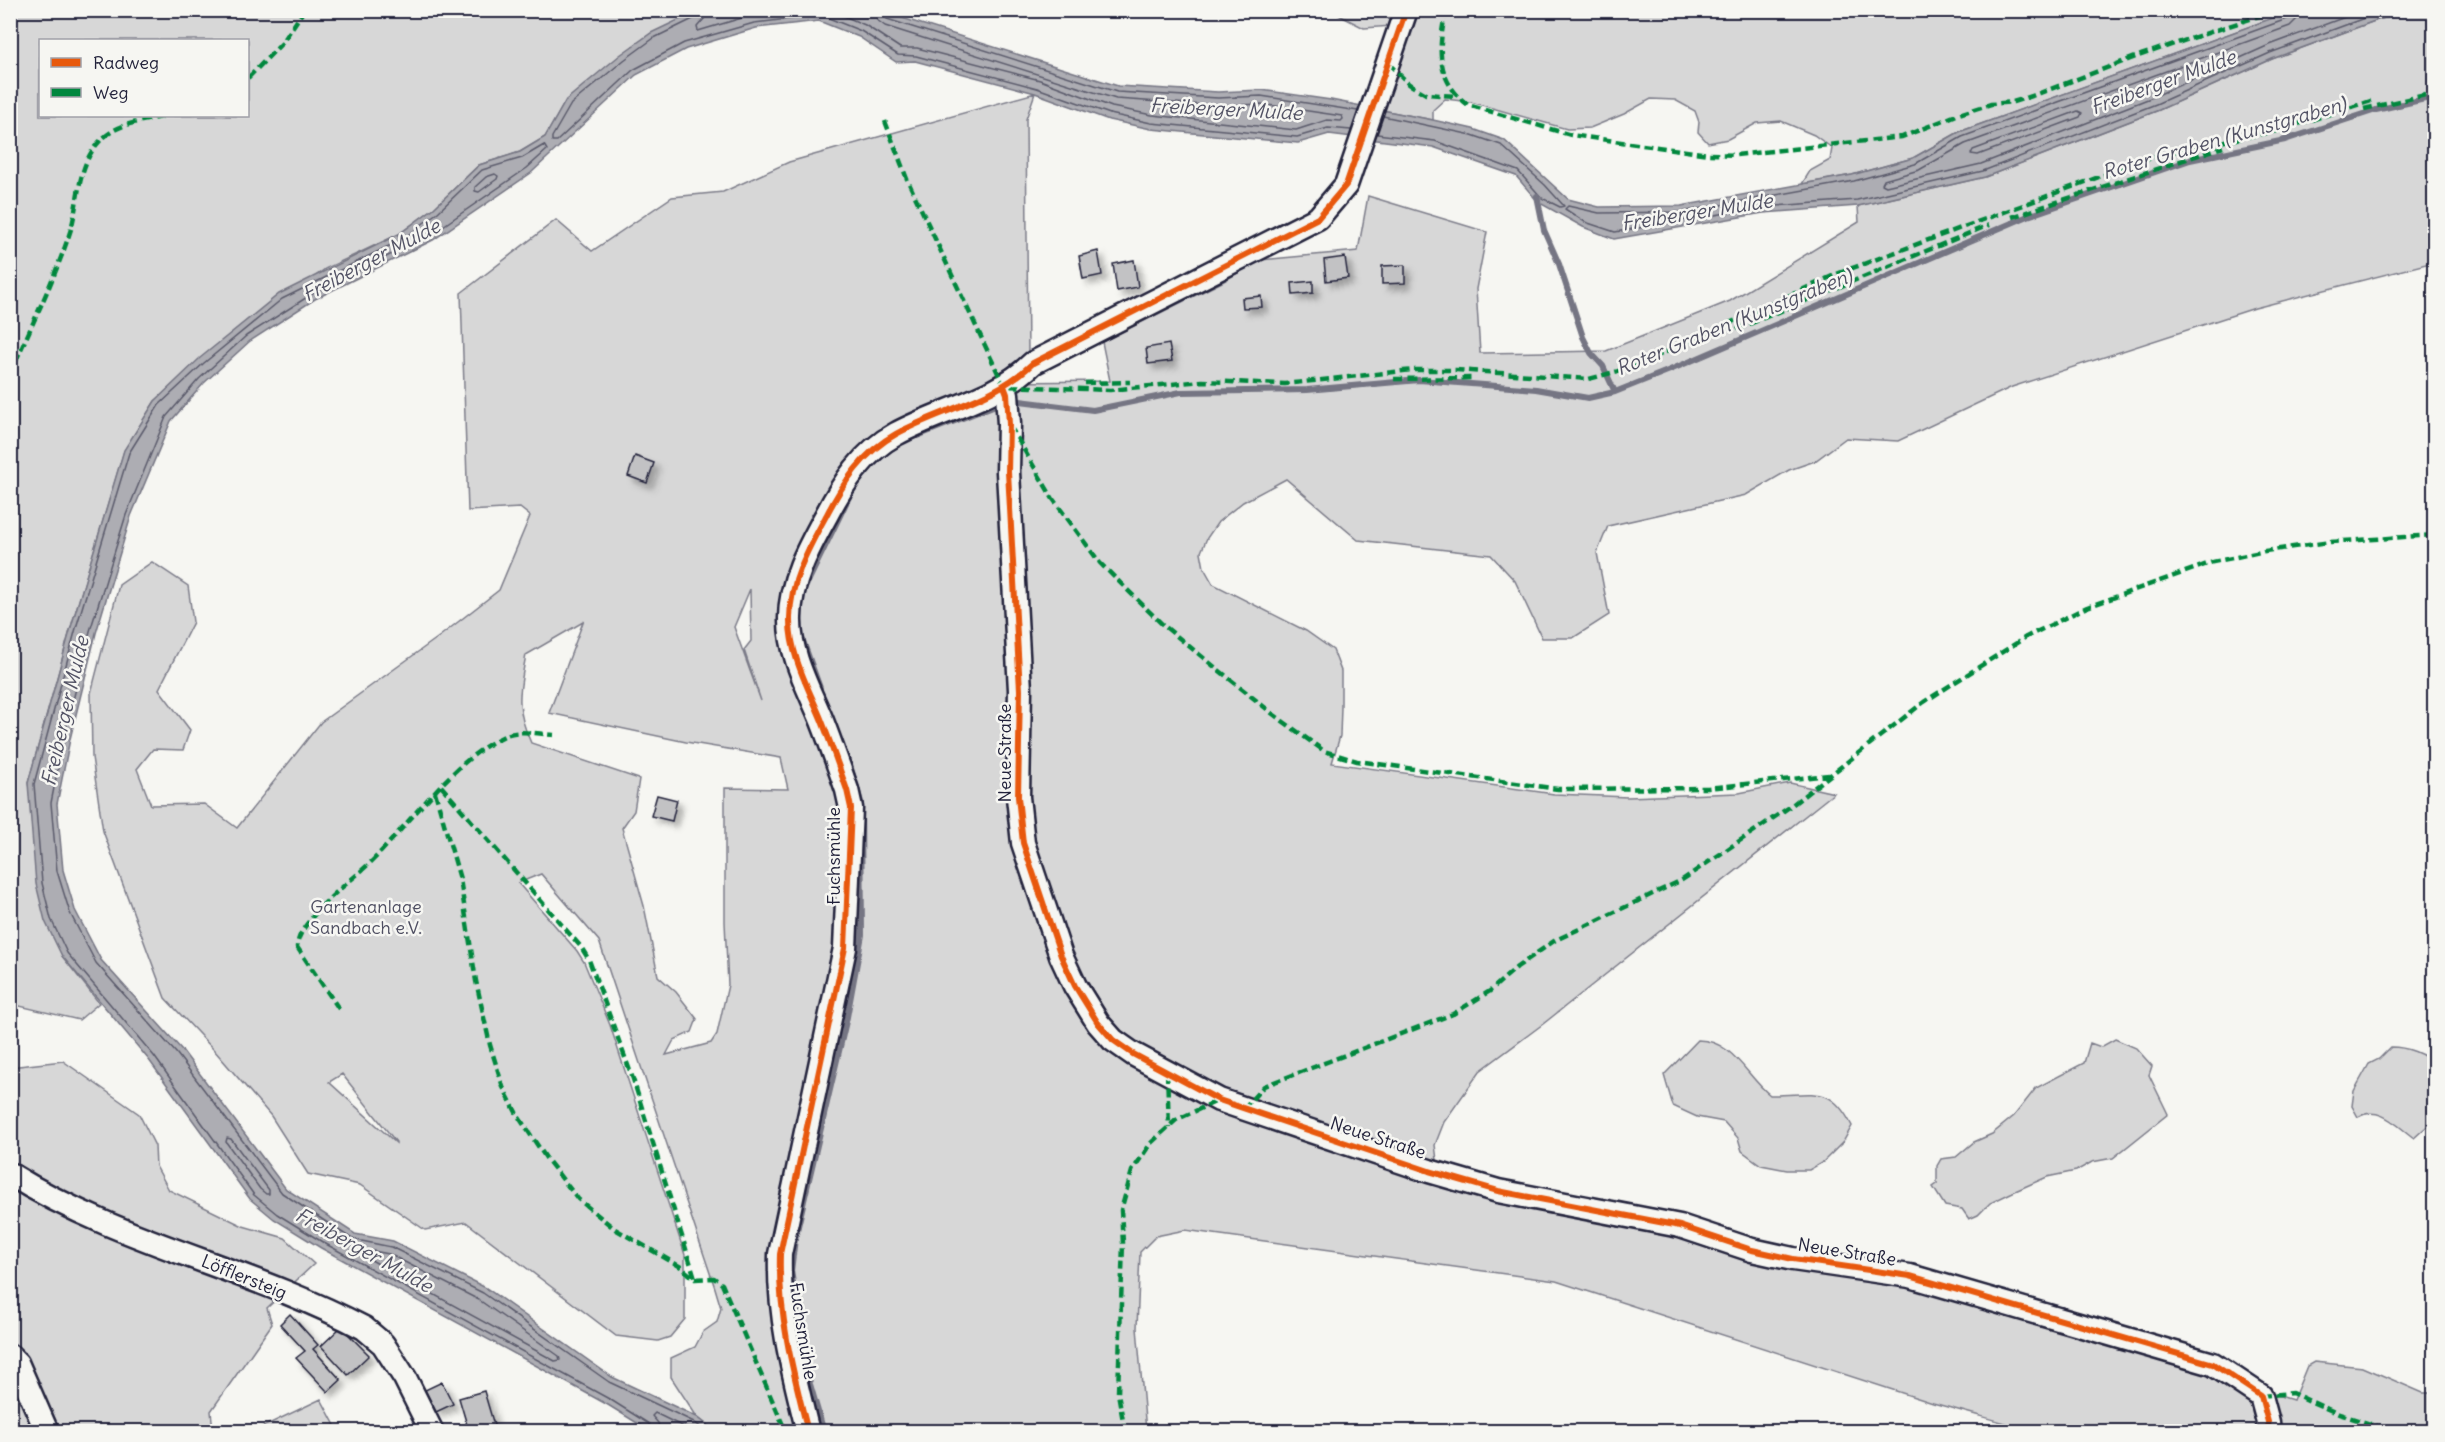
<svg xmlns="http://www.w3.org/2000/svg" width="2445" height="1442" font-family="Delius,sans-serif">
	<style>
		.green { fill: #d7d7d7; stroke: #7c7c89; stroke-width: 1.5; fill-rule: evenodd }
		.water { fill: #adadb3; stroke: #757583; stroke-width: 1.5 }
		.lines { fill: none; stroke-linecap: round; stroke-linejoin: round }
		.shore { stroke: #5a5a6b; stroke-width: 1.5 }
		.stream { stroke: #757583; stroke-width: 6 }
		.building { fill: #c2c2c4; stroke: #22223b; stroke-width: 1.5; filter: url(#shadow) }
		.minor-casing { stroke: #22223b; stroke-width: 27 }
		.minor { stroke: #f6f6f2; stroke-width: 22 }
		.quiet { stroke: #00873e; stroke-width: 4.5; stroke-dasharray: 9 4.5; stroke-linecap: butt }
		.cycleway-casing { stroke: #f6f6f2; stroke-width: 10 }
		.cycleway { stroke: #e8590c; stroke-width: 6 }
		.labels { text-anchor: middle; stroke-width: 5; stroke-linejoin: round; paint-order: stroke }
		.street-label { font-size: 18px; fill: #22223b; stroke: #f6f6f2 }
		.park-label { font-size: 18px; fill: #4f4f62; stroke: #f6f6f2 }
		.water-label { font-size: 20px; font-style: italic; fill: #535365; stroke: #f6f6f2 }
	</style>
	<defs>
		<filter id="shadow"><feDropShadow dx="5.5" dy="5.5" stdDeviation="3" flood-color="#0004"/></filter>
	</defs>
	<rect width="100%" height="100%" fill="#f6f6f2"/>
	<filter id="ink" filterUnits="userSpaceOnUse"><feTurbulence type="fractalNoise" baseFrequency=".0167" numOctaves="2"/><feDisplacementMap in="SourceGraphic" scale="12" xChannelSelector="R" yChannelSelector="G"/><feConvolveMatrix kernelMatrix="1 2 1 2 8 2 1 2 1" color-interpolation-filters="sRGB"/></filter>
	<g filter="url(#ink)">
		<path class="green" d="M11 11H710L566 100 545 137 520 152 479 165 434 208 399 234 325 269 155 401 124 451 71 627 28 783 62 956 99 1003 79 1020 11 1004ZM40 40H248V116H40Z
			M1331 11H2292L1959 132 1913 158 1852 175 1802 184 1810 171 1830 160 1832 148 1814 135 1781 121 1757 123 1728 139 1708 143 1698 132 1699 122 1695 111 1675 100 1651 99 1624 114 1590 128 1567 129 1471 102 1445 99 1433 110V120L1382 110 1406 25 1364 28Z
			M2424 11H2434V262L2255 308 2012 387 1898 441 1846 438 1815 461 1789 470 1746 495 1608 526 1597 553 1609 615 1573 638H1542L1515 581 1491 555 1358 540 1286 479 1243 502 1218 522 1207 538 1201 552 1204 568 1213 584 1306 631 1333 650 1341 671V707L1340 736 1332 763 1554 794 1628 797 1739 793 1790 783 1834 793 1543 1024 1480 1071 1444 1122 1435 1145 1440 1182 1561 1212 1954 1298 2095 1339 2293 1400 2307 1366 2314 1362 2363 1367 2423 1393H2434V1431H2034L1933 1403 1556 1281 1185 1230 1156 1236 1140 1252 1137 1328 1146 1431H715L697 1417 671 1377V1358L695 1347 703 1332 717 1322 721 1308 715 1288 599 941 541 874 518 883 577 951 584 962 610 1025 685 1255V1319L670 1337 658 1341 616 1336 466 1222 425 1230 360 1185 308 1174 271 1116 214 1050 165 998 103 831 92 757 91 693 119 585 152 562 188 586 193 622 159 689 190 730 183 750 153 749 137 769 151 805 204 804 237 828 321 722 440 636 499 590 530 516 520 508 468 511 461 293 556 220 592 251 672 197 723 192 789 162 1035 93 1026 119 1028 358 1007 382 1110 381 1102 342 1222 282 1260 260 1358 251 1368 196 1487 232 1476 289 1480 353 1606 351 1730 301 1859 222 1858 206 1985 177 2159 110 2272 59 2380 19ZM750 589 751 641 744 650 761 701 734 627ZM583 622 549 713 686 742 781 758 788 789 725 788V922L728 985 717 1034 711 1043 666 1055 674 1040 692 1032 697 1019 676 992 658 976 644 906 622 828 634 811 639 779 531 743C515 708 519 692 526 655ZM342 1074 396 1142V1143L329 1082Z
			M2115 1039 2136 1048 2152 1066 2149 1075 2168 1114 2113 1158 2092 1162 2076 1171 2047 1177 2013 1192 1990 1203 1978 1215 1969 1219 1962 1209 1945 1206 1933 1187 1937 1184V1166L1941 1159 1956 1157 1974 1142 1992 1134 2014 1116 2036 1088 2084 1063 2090 1043 2101 1047Z
			M1698 1040C1733 1040 1747 1077 1770 1095 1811 1096 1830 1082 1852 1126L1843 1142 1823 1162 1809 1170H1787L1761 1165 1742 1151 1738 1138 1724 1122 1697 1117 1673 1106 1664 1075Z
			M2391 1047C2405 1047 2426 1053 2434 1065V1120L2414 1138C2396 1125 2379 1105 2358 1117L2352 1106 2354 1091 2369 1064 2379 1059Z
			M63 1061 139 1114 155 1146 156 1166 169 1190 243 1226 285 1238 314 1264 267 1308 272 1324 211 1411 213 1430 254 1431 321 1399 338 1431H11L10 1067Z"/>
		<path class="water" d="M697 11H880L1118 86 1218 92 1261 90 1331 100 1433 120 1473 129 1504 140 1568 199 1599 207 1681 206 1852 175 1913 158 1959 132 2292 11H2424L2380 19 2272 59 2159 110 1985 177 1858 206 1763 213 1614 239 1583 227 1538 202 1516 176 1433 147 1329 134 1298 143 1151 129 1109 120 1035 93 915 61 896 62 859 37 819 21 756 28 686 49 636 75 531 173 433 240 315 299 250 341 204 383 171 421 131 516 96 633 70 739 57 804 63 870 75 910 101 960 182 1050 286 1189 355 1234 393 1241 486 1288 612 1377 697 1417 715 1431H650L608 1405 321 1248 274 1219 250 1199 149 1060 62 956 45 921 36 884 28 783 71 627 124 450 155 401 200 358 279 294 399 234 434 208 479 165 520 152 545 137 566 100 620 55 651 33Z"/>
		<g class="lines">
			<path class="shore" d="M698 10 695 18 654 38 624 60 571 104 552 137V141H557L633 70 684 43 754 23 821 15 861 31 898 55 916 56 1037 88 1110 114 1151 123 1297 137 1328 128 1351 130
				M706 10 704 19 697 27 698 31 752 15 791 10
				M830 10 865 25 900 48H917L1040 80 1112 107 1152 115 1296 130 1327 120 1341 121 1343 119 1342 116 1261 104 1218 106 1116 99 885 26 877 20 875 10
				M883 10V16L887 19 1117 92 1218 98 1261 96 1358 111
				M2292 10 2291 16 2287 19 1962 137 1915 164 1854 181 1682 212 1599 213 1568 206 1565 209 1585 222 1615 232 1762 207 1857 200 1983 171 2156 104 2270 53 2378 13 2393 10
				M2299 10 2297 19 2290 26 1965 144 1919 170 1884 180 1882 184 1886 186 1981 164 2153 97 2267 46 2364 10
				M2078 111 2082 113 2080 117 1978 155 1971 154 1973 150Z
				M1377 134 1435 141 1518 171 1542 198 1560 207 1564 206 1545 185 1501 145 1472 135 1383 116
				M495 174 498 176 497 179 479 192 475 191V187L486 177Z
				M227 1138 231 1139 269 1190V1194H266L260 1189 226 1142Z
				M363 1249 389 1254 479 1300 559 1356 560 1360 555 1361 362 1255 360 1251Z
				M652 1432 649 1424 611 1400 324 1243 277 1214 254 1195 154 1056 67 953 51 919 42 883 34 784 76 628 129 453 159 405 204 363 282 299 403 239 438 212 482 170 522 158 544 145 547 150 527 168 430 235 312 294 246 336 199 379 166 417 126 515 90 631 64 737 51 803 57 871 70 913 96 963 177 1054 282 1193 352 1239 391 1247 483 1293 609 1382 694 1422 707 1432
				M660 1432 658 1423 652 1416 655 1413 694 1432"/>
			<path class="stream" d="M1537 196 1544 230 1559 264 1583 337 1591 353 1603 366 1615 392
				M1020 401 1093 410 1181 392 1307 390 1419 380 1536 389 1588 398 1615 392 1670 370 2028 216 2190 160 2285 140 2376 110 2434 97
				M917 436 998 404
				M804 590 849 497
				M803 641 820 688
				M824 1432 810 1384 791 1271 795 1239 847 1017 862 935 861 802 850 765"/>
		</g>
		<path class="building" d="M1098 251 1102 275 1083 279 1079 256Z
			M1345 257 1348 278 1326 281 1324 260Z
			M1134 260 1138 287 1117 291 1113 264Z
			M1405 265V283L1382 284V266Z
			M1313 281V293L1293 295 1292 283Z
			M1261 296 1262 307 1243 308 1242 298Z
			M1169 344 1172 361 1148 364 1146 348Z
			M635 456 654 463 647 483 628 476Z
			M657 795 677 800 672 821 651 816Z
			M290 1314 318 1345 313 1349 341 1380 328 1392 296 1358 305 1351 280 1324Z
			M341 1327 369 1355 348 1375 321 1346Z
			M442 1382 453 1404 436 1412 425 1390Z
			M484 1391 496 1432H455V1429L467 1425 459 1398Z"/>
		<g class="lines">
			<defs>
				<path id="minor" d="M1004 386 1007 394 1009 424 1008 472 1020 690 1018 797 1023 843 1061 956 1075 986 1098 1023 1113 1040 1133 1054 1219 1100 1429 1171 1498 1191 1680 1226 1752 1250 1793 1259 1910 1276 2213 1364 2261 1396 2268 1422 2269 1432
					M10 1174C120 1243 250 1268 364 1328L383 1344 405 1378 432 1432
					M10 1356 17 1363 47 1432
					M808 1432C793 1372 778 1315 780 1254L845 948 851 808 847 790C839 767 831 744 822 721 809 689 789 654 790 618 790 581 809 547 826 516 843 483 863 452 896 434 942 409 995 400 1033 363L1318 218 1346 185 1406 10"/>
			</defs>
			<use href="#minor" class="minor-casing"/>
			<use href="#minor" class="minor"/>
			<path class="quiet" d="M1446 10C1438 48 1435 79 1468 105L1571 135 1708 154 1736 155 1902 137 1959 114 1991 104 2013 102 2032 96 2141 55 2277 10
				M1388 63 1409 84 1426 94 1456 96
				M248 78 282 43 304 10
				M2364 109 2434 93
				M885 121 907 179 1004 386 1110 390 1202 381 1285 384 1413 370H1456L1589 379 1633 367 1839 273 2145 160 2185 149 2276 131 2371 101
				M2012 217 2223 147
				M1737 329 1989 225
				M10 374C31 326 55 279 71 229 79 201 77 166 99 142 118 122 140 122 166 116
				M1394 379 1475 378
				M1085 383 1130 382
				M1010 426 1053 499 1100 563 1163 625 1273 714 1324 751 1357 761 1558 789 1708 788 1829 775
				M441 786 581 947 589 960 633 1079 695 1278
				M435 792 460 879 476 981 490 1045 503 1087 518 1116 546 1158 578 1199 615 1229 681 1267 695 1279 714 1278 722 1284 786 1432
				M339 1009 297 947C298 934 306 925 314 915 331 894 355 878 374 859 412 820 455 759 504 736 518 729 538 734 554 735
				M1167 1072 1169 1127
				M1243 1109 1264 1086 1453 1014 1490 991 1517 967 1554 941 1682 880 1788 808 1924 702 2026 637 2087 607 2213 562 2265 551 2330 542 2434 535
				M2261 1396 2292 1393 2339 1414 2396 1432
				M1125 1432 1118 1393 1123 1243 1121 1210 1132 1171 1151 1143 1176 1120 1219 1100"/>
			<defs>
				<path id="cycleway" d="M1004 386 1007 394 1009 424 1008 472 1020 690 1018 797 1023 843 1061 956 1075 986 1098 1023 1113 1040 1133 1054 1219 1100 1429 1171 1498 1191 1680 1226 1752 1250 1793 1259 1910 1276 2213 1364 2261 1396 2268 1422 2269 1432
					M808 1432C793 1372 778 1315 780 1254L845 948 851 808 847 790C839 767 831 744 822 721 809 689 789 654 790 618 790 581 809 547 826 516 843 483 863 452 896 434 942 409 995 400 1033 363L1318 218 1346 185 1406 10"/>
			</defs>
			<use href="#cycleway" class="cycleway-casing"/>
			<use href="#cycleway" class="cycleway"/>
		</g>
	</g>
	<g class="labels">
		<g class="street-label">
			<text transform="translate(1005 753) rotate(-90)" y="6">Neue Straße</text>
			<text transform="translate(834 856) rotate(-90)" y="6">Fuchsmühle</text>
			<text transform="translate(1378 1138) rotate(18)" y="6">Neue Straße</text>
			<text transform="translate(1847 1252) rotate(9)" y="6">Neue Straße</text>
			<text transform="translate(244 1277) rotate(22)" y="6">Löfflersteig</text>
			<text transform="translate(803 1331) rotate(81)" y="6">Fuchsmühle</text>
		</g>
		<g class="park-label">
			<text x="366" y="913">Gartenanlage<tspan x="366" dy="21">Sandbach e.V.</tspan></text>
		</g>
		<g class="water-label">
			<text transform="translate(2163 82) rotate(-20)" y="7">Freiberger Mulde</text>
			<text transform="translate(1226 109) rotate(3)" y="7">Freiberger Mulde</text>
			<text transform="translate(2224 138) rotate(-16)" y="7">Roter Graben (Kunstgraben)</text>
			<text transform="translate(1697 212) rotate(-9)" y="7">Freiberger Mulde</text>
			<text transform="translate(371 260) rotate(-28)" y="7">Freiberger Mulde</text>
			<text transform="translate(1734 322) rotate(-22)" y="7">Roter Graben (Kunstgraben)</text>
			<text transform="translate(65 711) rotate(-77)" y="7">Freiberger Mulde</text>
			<text transform="translate(364 1250) rotate(29)" y="7">Freiberger Mulde</text>
		</g>
	</g>
	<rect width="2445" height="1442" fill="none" stroke="#f6f6f2" stroke-width="36"/>
	<rect x="18" y="18" width="2409" height="1406" fill="none" stroke="#22223b" stroke-width="2" filter="url(#ink)"/>
	<rect x="39" y="39" width="210" height="78" fill="#f6f6f2" stroke="#a1a1a9" stroke-width="1.5"/>
	<rect x="51" y="58" width="30" height="9" fill="#e8590c" stroke="#a1a1a9" stroke-width="1.5"/>
	<text x="93" y="69" font-size="18" fill="#22223b">Radweg</text>
	<rect x="51" y="88" width="30" height="9" fill="#00873e" stroke="#a1a1a9" stroke-width="1.5"/>
	<text x="93" y="99" font-size="18" fill="#22223b">Weg</text>
</svg>
